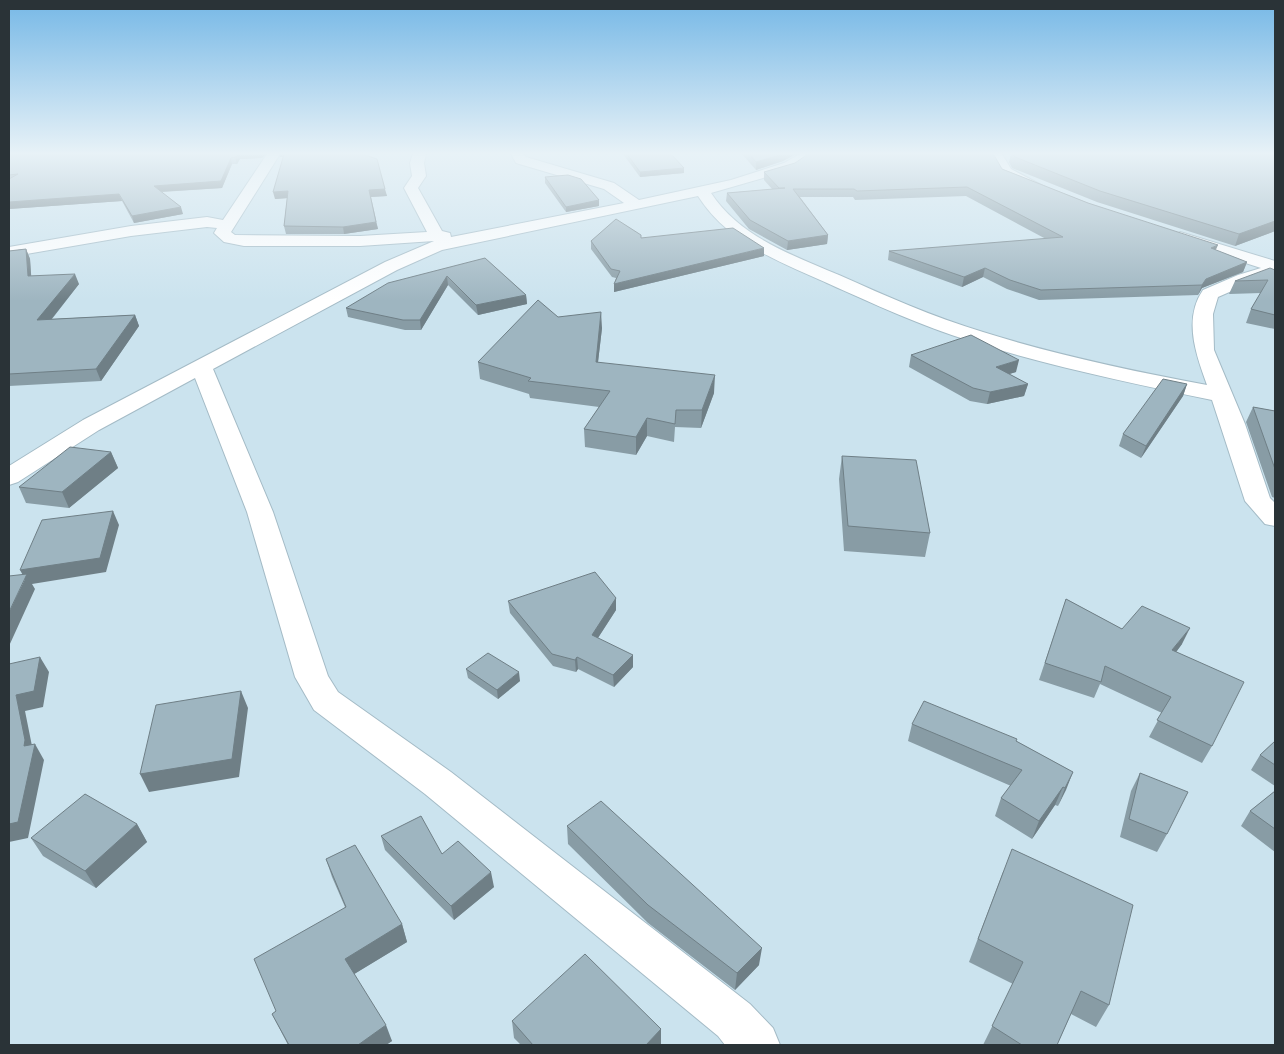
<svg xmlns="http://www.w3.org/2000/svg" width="1284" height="1054" font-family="'Asap Condensed',sans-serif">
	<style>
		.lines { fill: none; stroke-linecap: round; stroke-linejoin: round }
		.street-casing { stroke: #a4bbc6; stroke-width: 2 }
		.street { fill: #fff; fill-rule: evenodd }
		.wall { fill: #889ca5 }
		.shaded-wall { fill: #6f7f86 }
		.building { fill: #9eb5c0; stroke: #6f7f86 }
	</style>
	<rect width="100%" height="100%" fill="#cbe3ee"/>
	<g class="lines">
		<defs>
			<path id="street" d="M267 154H280L231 232 235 235 360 236 427 232 404 188 412 176 410 163 413 154H426L424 163 426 176 418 188 442 231 450 233 451 237 624 203 604 189 516 163 511 154H523L526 157 614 183 639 200 731 180 784 163 800 154H815L794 169 711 193C740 237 792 255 839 275 886 296 933 317 983 332 1056 355 1132 371 1207 385 1196 355 1183 319 1203 290L1238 275 1261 268 1174 240 1172 237 1180 232 1275 261V275L1250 283 1218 297 1213 314 1214 350 1245 424 1270 498 1275 503V526L1265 524 1245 501 1212 400C1131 383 1049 366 970 341 921 326 874 304 827 283 778 261 728 243 698 196L442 250 397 270 213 369 273 512 328 676 338 692 451 772 750 1004 773 1028 780 1045H725L718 1036 425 794 314 710 295 677 247 512 195 378 99 430 18 482 9 485V466L83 420 385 262 434 241 360 246H244L224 242 214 233 217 228 207 227 131 236 9 257V247L131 226 207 217 223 220Z
				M990 154H1002L1011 169 1045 187 1043 190H1033L1001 175Z"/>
		</defs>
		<use href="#street" class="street-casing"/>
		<use href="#street" class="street"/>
	</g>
	<path class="wall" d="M9 154H266L262 158 240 159 237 164H232L222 188 162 192 183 214 134 223 122 201 9 209Z
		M280 154 369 156 387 196 371 197 378 229 344 234H286L284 226 287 198 275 199 284 157H280Z
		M623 154H671L684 173 640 177Z
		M742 154H796L783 161 756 170Z
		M1011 154H1275V231L1235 246 1097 202 1012 168 1009 162Z
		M1002 169 1088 203 1216 250 1247 262 1243 272 1202 288 1198 295 1039 300 1007 289 983 277 962 287 888 260 889 251 1046 239 966 196 855 200 853 197H800L828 235 827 244 787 250 749 229 726 201 727 193 772 189 764 180V172Z
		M545 177 599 200V206L566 212 545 183Z
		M641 238 764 256 614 292V284L616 278 612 277 591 249V241Z
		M26 249 30 259 31 276 79 284 52 319 135 315 139 326 101 381 9 386V251Z
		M485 258 526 295 527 304 478 315 448 285 421 330H405L348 317 346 308Z
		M1275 270V329L1246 323 1251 309 1261 293 1229 294 1235 281Z
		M558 317 602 328 598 362 714 393 701 428 675 427 674 442 647 436 636 455 585 447 584 429 599 407 530 398 529 394 480 379 478 362Z
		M911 355 1016 372 1009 374 1028 384 1024 396 987 404 970 401 909 367Z
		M1187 384 1183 396 1141 458 1119 446 1123 434Z
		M1253 407 1275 411V498L1272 497 1246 422Z
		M111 452 118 468 69 508 26 503 19 487Z
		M842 456 930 533 925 557 844 551 839 479Z
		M616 598V610L598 638 633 667 614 687 578 669 576 672 553 666 510 613 508 601Z
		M1066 599 1122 629 1182 644 1176 652 1212 746 1202 763 1149 737 1162 713 1100 684 1094 698 1039 680Z
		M466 669 520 681 498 699 468 678Z
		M912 724 1016 741 1073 772 1058 806 1055 805 1032 839 995 816 1001 798 1011 786 908 741Z
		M1275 741V786L1251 770 1260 755Z
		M1140 773 1167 834 1157 852 1120 837 1131 791Z
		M1275 791V852L1241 826 1250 811Z
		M137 824 147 842 96 888 43 856 31 838Z
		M567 826 759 965 735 990 648 923 568 844Z
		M381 836 442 854 494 887 454 920 385 850Z
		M326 859 402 924 407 942 354 974 392 1041 386 1045H288L272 1014 276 1011 345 907 332 877Z
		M1003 872 1109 1005 1096 1027 1071 1014 1057 1045H983L1013 984 969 962Z
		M512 1021 661 1029V1045H521L514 1038Z"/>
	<path class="shaded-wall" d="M238 154H266L262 158 240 159 237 164 235 157Z
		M280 154H286L287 156 280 157Z
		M783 154H796L783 161 756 170V162Z
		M231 158 232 164 222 188 156 192 154 186Z
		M684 168V173L640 177V172Z
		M385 189 387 196 370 197 369 190Z
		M288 191 289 198 275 199 273 192Z
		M119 194 122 201 9 209V202Z
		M599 200V206L566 212V207Z
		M181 207 183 214 134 223 132 216Z
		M1275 221V231L1235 246 1239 234Z
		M376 222 378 229 344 234 343 227Z
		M828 235 827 244 787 250 788 241Z
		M1218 245 1214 254 1211 248Z
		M764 248V256L614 292V284Z
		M26 249 30 259 32 287 28 276Z
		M1247 262 1243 272 1202 288 1198 295 1202 285 1206 279Z
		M985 268 983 277 962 287 964 277Z
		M75 274 79 284 42 331 37 320Z
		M447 276 448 285 421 330 420 320Z
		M526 295 527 304 478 315 476 305Z
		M601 312 602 328 596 379V362Z
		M135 315 139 326 101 381 96 369Z
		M1019 360 1016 372 993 379 996 367Z
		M715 375 714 393 701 428 702 410Z
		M1028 384 1024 396 987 404 990 392Z
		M1187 384 1183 396 1141 458 1146 446Z
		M647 418V436L636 455V437Z
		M111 452 118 468 69 508 62 492Z
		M113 511 119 525 106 572 32 584 35 589 9 646V612L25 579 20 570Z
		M616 598V610L592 647V635Z
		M1190 628 1182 644 1165 667 1172 650Z
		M633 655V667L614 687 613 675Z
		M40 657 49 672 43 707 25 711 33 751 35 744 44 760 28 838 9 842V824L24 746 16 695Z
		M577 657 578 669 576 672 575 660Z
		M519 672 520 681 498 699 497 690Z
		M241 691 248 708 239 777 149 792 140 774Z
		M1073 772 1066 790 1058 806 1065 788Z
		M1063 787 1055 805 1032 839 1039 821Z
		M137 824 147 842 96 888 85 871Z
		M491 872 494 887 454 920 451 906Z
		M402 924 407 942 351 976 345 959Z
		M762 948 759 965 735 990 737 973Z
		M386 1025 392 1041 386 1045H358Z
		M661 1029V1045H646Z"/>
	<path class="building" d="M9 154H238L235 157 231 158 221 181 154 186 181 207 132 216 119 194 9 202V179L18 174 9 175Z
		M284 154H362L377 159 385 189 369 190 376 222 343 227 284 226 288 191 273 192Z
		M627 154H671L684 168 640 172Z
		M749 154H783L756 162Z
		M808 154H989L991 155H994L1002 169 1088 203 1218 245 1211 248 1247 262 1206 279 1202 285 1041 290 1010 280 985 268 964 277 889 251 1063 237 967 187 857 191 854 189H793L828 235 788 241 750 220 727 193 785 188H779L764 172 795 163Z
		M1013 154H1275V221L1239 234 1100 191 1015 157Z
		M568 175 581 179 599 200 566 207 545 177Z
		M616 219 641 235V238L733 228 764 248 614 284 620 271 611 269 591 241Z
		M26 249 28 276 75 274 37 320 135 315 96 369 9 374V251Z
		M485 258 526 295 476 305 447 276 420 320H403L346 308 388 283Z
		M1270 268 1275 270V315L1251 309 1268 280 1235 281Z
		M538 300 558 317 601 312 596 362 715 375 702 410H676L675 424 647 418 636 437 584 429 610 391 528 381 531 378 478 362Z
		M971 335 1019 360 996 367 1028 384 990 392 973 388 911 355Z
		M1163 379 1187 384 1146 446 1123 434Z
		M1253 407 1275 411V469Z
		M70 447 111 452 62 492 19 487Z
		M842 456 916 460 930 533 848 526Z
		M113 511 100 558 20 570 42 520Z
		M595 572 616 598 592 635 633 655 613 675 577 657 575 660 552 654 508 601Z
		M27 574 9 612V576Z
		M1066 599 1122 629 1142 606 1190 628 1172 650 1244 682 1212 746 1157 720 1171 697 1105 666 1101 682 1045 663Z
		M488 653 519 672 497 690 466 669Z
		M40 657 34 691 16 695 25 740 24 746 35 744 18 822 9 824V664Z
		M241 691 232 759 140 774 156 705Z
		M924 701 1017 739 1016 741 1073 772 1065 788 1063 787 1039 821 1001 798 1022 770 912 724Z
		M1275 741V765L1260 755Z
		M1140 773 1188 792 1167 834 1129 819Z
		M1275 791V829L1250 811Z
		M85 794 137 824 85 871 31 838Z
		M601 801 762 948 737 973 648 905 567 826Z
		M421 816 442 854 458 841 491 872 451 906 381 836Z
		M355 845 402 924 345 959 386 1025 358 1045H289L272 1014 276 1011 254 959 346 907 326 859Z
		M1012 849 1133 905 1109 1005 1081 991 1057 1045H1022L992 1026 1023 962 978 939Z
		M585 954 661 1029 646 1045H533L512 1021Z"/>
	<linearGradient id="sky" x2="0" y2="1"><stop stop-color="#76b8e6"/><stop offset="0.51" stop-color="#e8f2f7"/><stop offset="1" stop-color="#e8f2f7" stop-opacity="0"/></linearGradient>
	<rect width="1284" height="301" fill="url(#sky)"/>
	<rect width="1284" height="1054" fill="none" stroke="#2a3337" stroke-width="20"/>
</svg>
